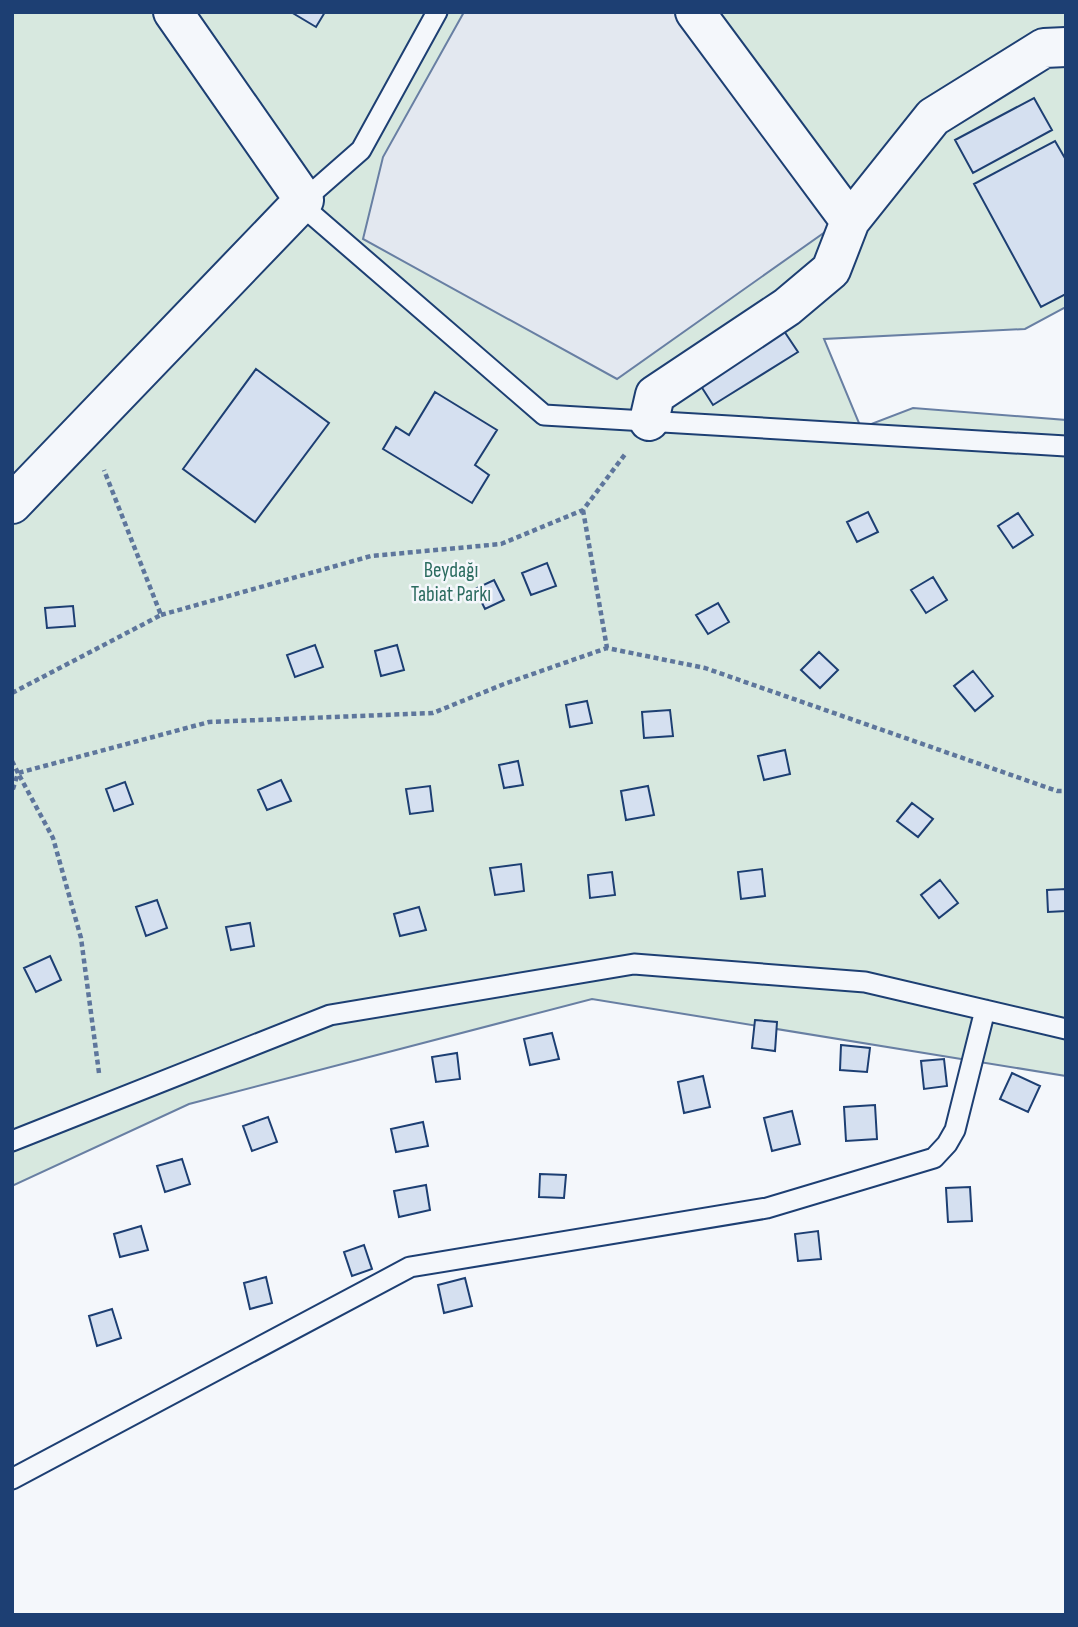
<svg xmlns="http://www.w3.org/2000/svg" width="1078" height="1627" font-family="'Sofia Sans Condensed',sans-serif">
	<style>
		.green { fill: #d7e8df; stroke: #687fa3; stroke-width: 2 }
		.parking { fill: #e3e8f0; stroke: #687fa3; stroke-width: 2 }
		.building { fill: #d5e0f0; stroke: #1d3f73; stroke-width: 2 }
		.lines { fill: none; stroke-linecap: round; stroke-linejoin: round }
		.service-casing { stroke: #1d3f73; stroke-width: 23 }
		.minor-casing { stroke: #1d3f73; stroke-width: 42 }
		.path { stroke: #5e769c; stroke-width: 4.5; stroke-dasharray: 5 3.5; stroke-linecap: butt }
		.service { stroke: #f4f7fb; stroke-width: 19 }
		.minor { stroke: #f4f7fb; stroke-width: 38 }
		.labels { text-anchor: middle; stroke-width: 5; stroke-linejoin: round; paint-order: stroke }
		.park-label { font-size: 21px; fill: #2c6c60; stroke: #f4f7fb }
	</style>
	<rect width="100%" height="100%" fill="#f4f7fb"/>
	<path class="green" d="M12 12H1066V307L1025 329 824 339 861 428 913 408 1066 420V1076L592 999 189 1104 12 1186Z"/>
	<path class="parking" d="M464 12H686L842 220 617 379 363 239 383 157Z"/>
	<path class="building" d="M291 12H325L316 27Z
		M1034 98 1052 130 973 173 955 140Z
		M1055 141 1066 160V294L1041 307 974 184Z
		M776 319 798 352 713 405 692 372Z
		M256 369 329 423 255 522 183 469Z
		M435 392 497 430 475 465 489 475 472 503 383 449 396 427 409 435Z
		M868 512 878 532 857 542 847 522Z
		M1018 513 1033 535 1013 548 998 526Z
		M547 563 556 586 531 595 522 573Z
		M933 577 947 600 926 613 911 590Z
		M494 580 504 600 485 609 475 589Z
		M718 603 729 622 708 634 696 615Z
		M73 606 75 626 47 628 45 608Z
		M315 645 323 667 295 677 287 655Z
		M397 645 404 670 381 676 375 651Z
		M819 652 838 670 820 688 801 670Z
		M973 671 993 696 975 711 954 686Z
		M587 701 592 723 570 727 566 705Z
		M670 710 673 736 644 738 642 712Z
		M785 750 790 774 764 780 758 756Z
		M518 761 523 785 504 788 499 765Z
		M281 780 291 801 267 810 258 790Z
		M125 782 133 804 114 811 106 789Z
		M430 786 433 811 410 814 406 789Z
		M648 786 654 815 626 820 621 791Z
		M912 803 933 819 918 837 897 821Z
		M521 864 524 891 495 895 490 868Z
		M762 869 765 896 741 899 738 872Z
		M612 872 615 895 590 898 588 875Z
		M940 880 958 903 939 918 921 895Z
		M1066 889V911L1048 912 1047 890Z
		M157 900 167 928 146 936 136 907Z
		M419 907 426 930 400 936 394 914Z
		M250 923 254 946 231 950 226 927Z
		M50 956 61 980 36 992 24 968Z
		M755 1020 777 1022 775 1051 752 1048Z
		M552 1033 559 1059 530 1065 524 1039Z
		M841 1045 870 1048 867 1072 840 1070Z
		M457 1053 460 1079 436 1082 432 1057Z
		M944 1059 947 1086 924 1089 921 1061Z
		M1012 1073 1040 1086 1028 1112 1000 1099Z
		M703 1076 710 1107 684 1113 678 1082Z
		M875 1105 877 1139 846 1141 844 1107Z
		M792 1111 800 1144 772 1151 764 1118Z
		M268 1117 277 1142 252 1151 243 1126Z
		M423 1122 428 1146 396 1152 391 1129Z
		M182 1159 190 1184 165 1192 157 1166Z
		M540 1174 566 1175 564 1198 539 1197Z
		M426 1185 430 1210 399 1217 394 1191Z
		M970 1187 972 1221 948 1222 946 1188Z
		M141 1226 148 1250 120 1257 114 1234Z
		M818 1231 821 1259 798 1261 795 1234Z
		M364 1245 372 1269 352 1276 344 1252Z
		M266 1277 272 1303 250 1309 244 1283Z
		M465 1278 472 1306 444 1313 438 1285Z
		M112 1309 121 1338 97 1346 89 1316Z"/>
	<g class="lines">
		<defs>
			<path id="service" d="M304 200 361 150 437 12
				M300 204 544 415 1066 446
				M12 1141 330 1015 634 964 865 982 1066 1029
				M12 1479 410 1267 767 1208 934 1158 947 1144 955 1130 985 1010"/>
			<path id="minor" d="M695 12 850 221 933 117 1044 48 1066 47
				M649 421 655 395 787 307 831 270 850 221
				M12 504 304 200 173 12"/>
		</defs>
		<use href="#service" class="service-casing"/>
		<use href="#minor" class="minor-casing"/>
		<path class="path" d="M583 510 607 648
			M161 615 371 556 501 544 583 510 626 453
			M12 693 161 615 104 470
			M12 761 18 773 12 792
			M99 1073 81 938 53 838 18 773 209 722 433 713 504 684 607 648 705 668 1057 791H1066"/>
		<use href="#service" class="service"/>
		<use href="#minor" class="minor"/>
	</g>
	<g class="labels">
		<g class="park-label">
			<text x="451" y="577">Beydağı<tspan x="451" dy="24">Tabiat Parkı</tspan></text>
		</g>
	</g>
	<rect width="1078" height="1627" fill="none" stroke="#1d3f73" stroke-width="28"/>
</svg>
